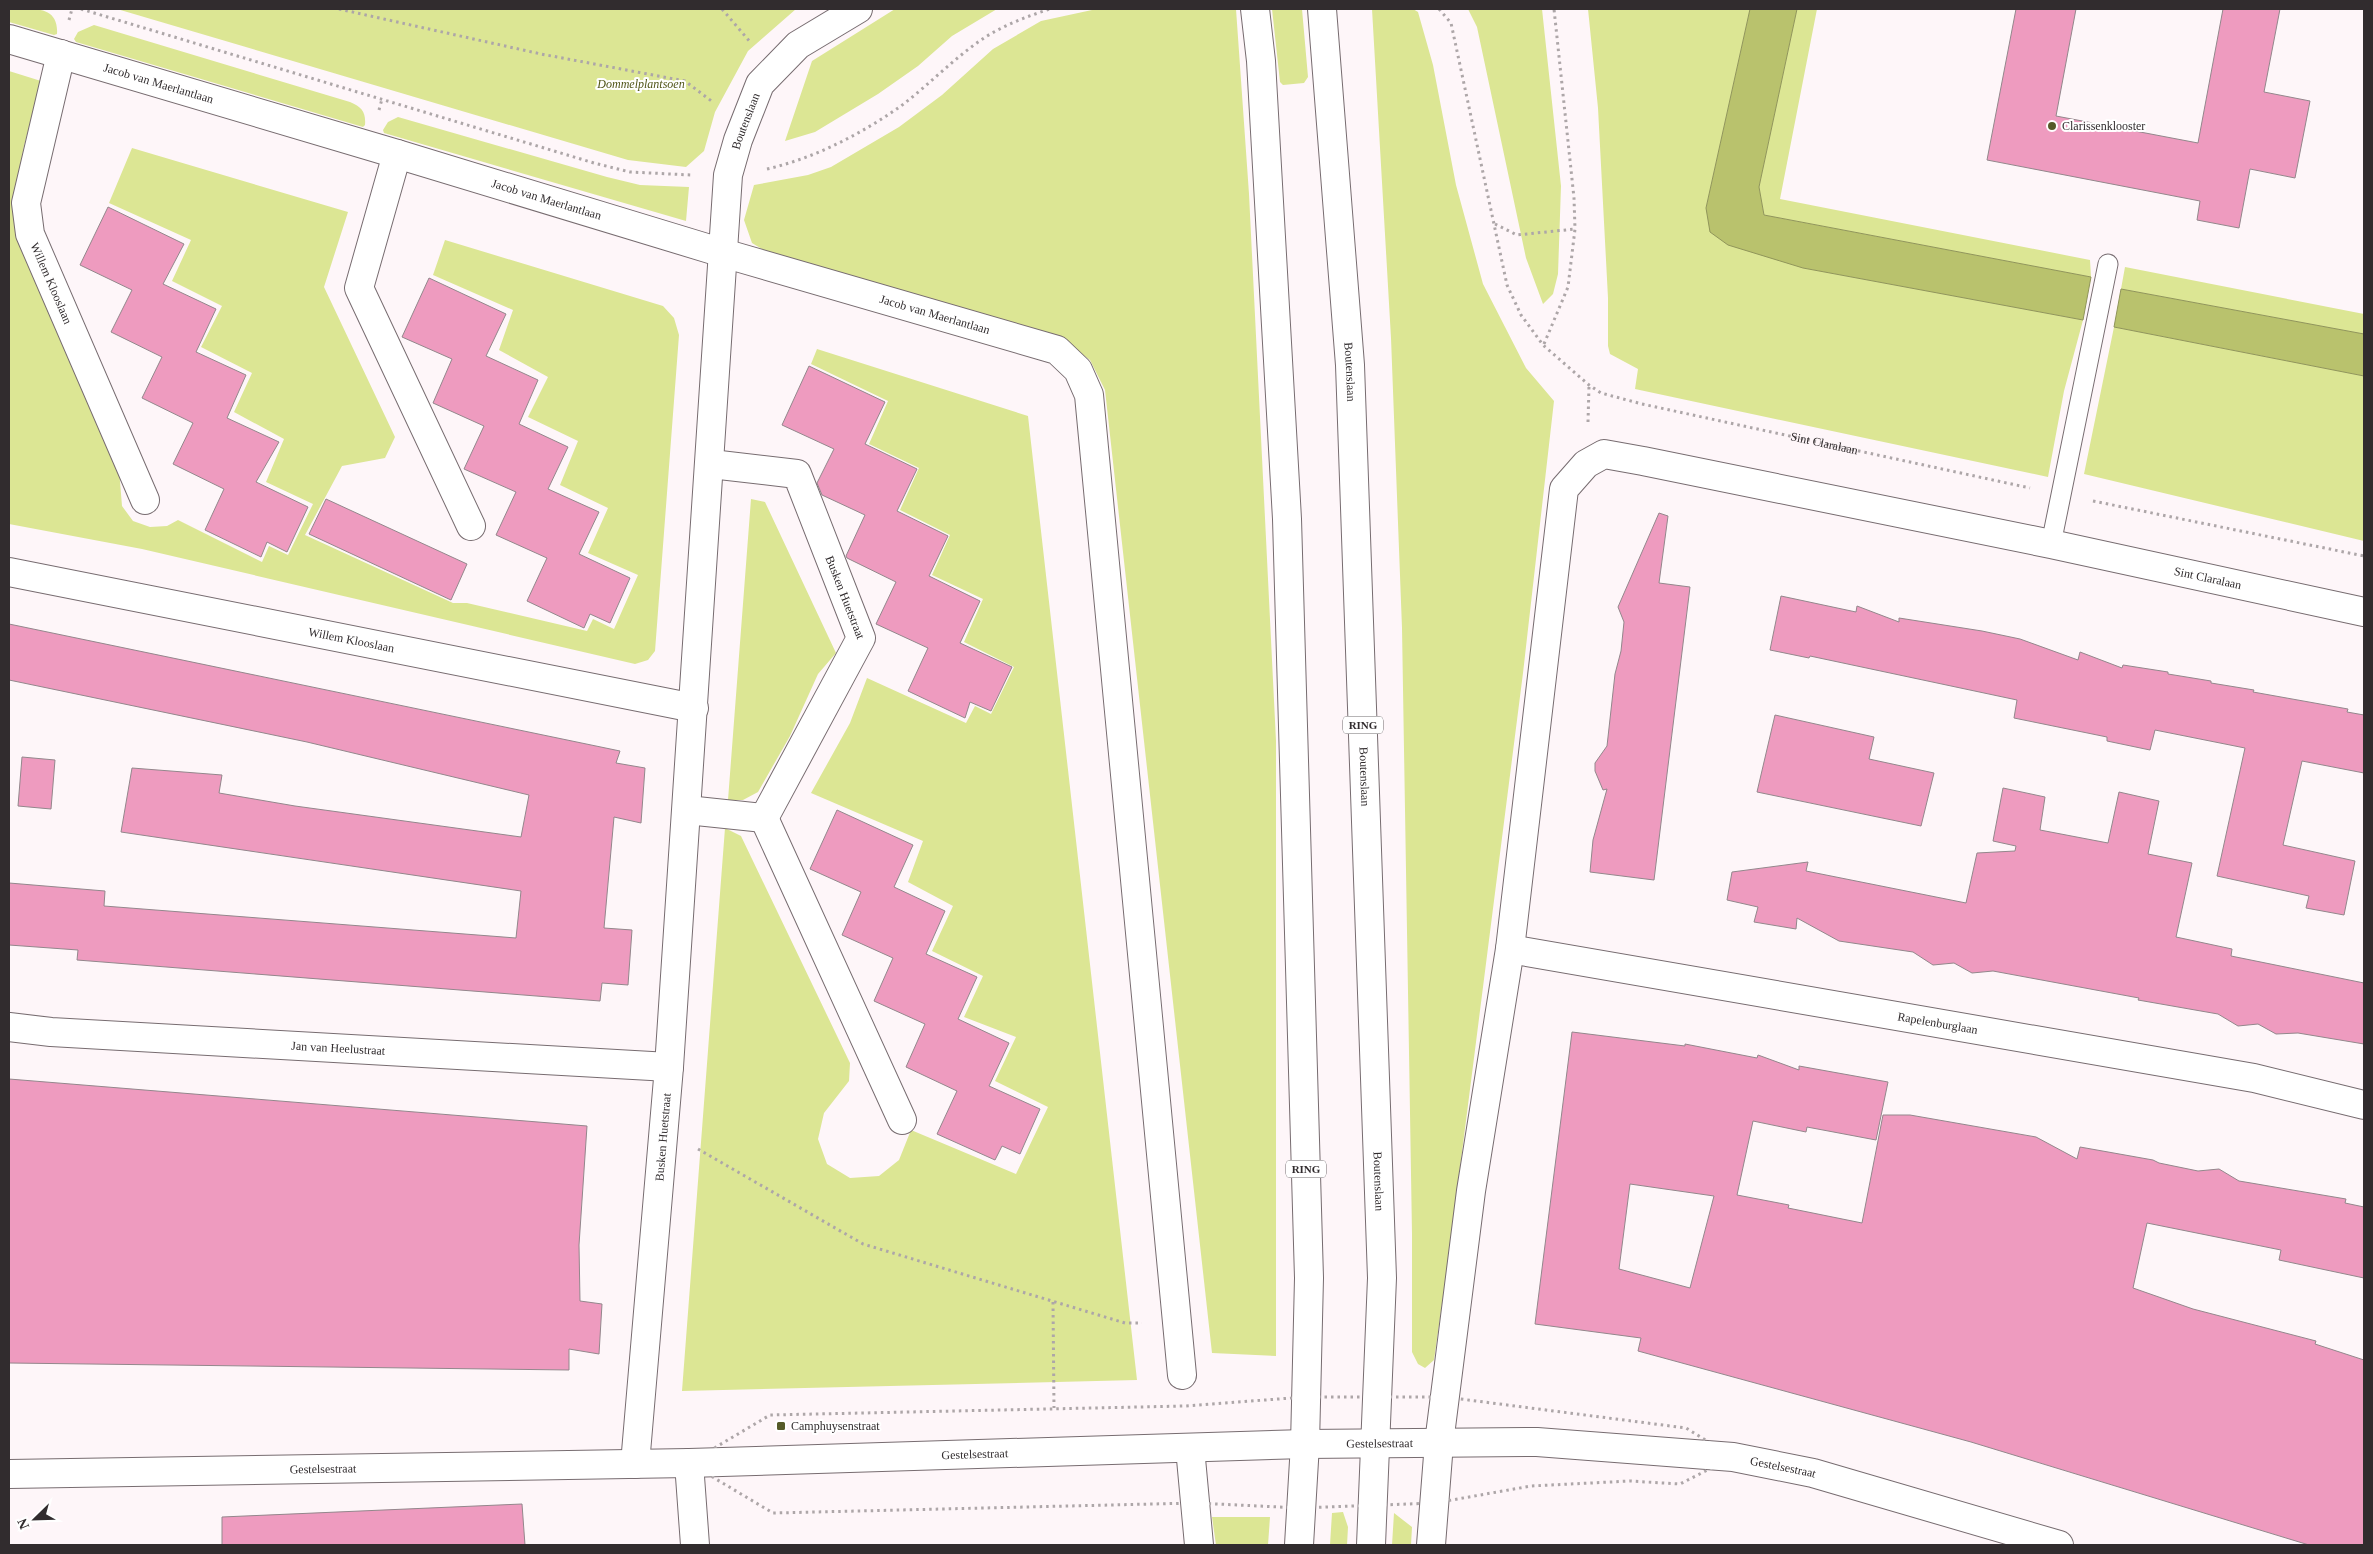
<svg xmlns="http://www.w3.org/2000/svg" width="2373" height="1554" font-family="'Times New Roman',serif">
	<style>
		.green { fill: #dce694 }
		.water { fill: #b9c26d; stroke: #90955a }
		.building { fill: #ee9bbf; stroke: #93878c; fill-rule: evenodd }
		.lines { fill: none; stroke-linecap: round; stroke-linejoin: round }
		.service-casing { stroke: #776c70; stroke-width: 21 }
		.minor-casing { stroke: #776c70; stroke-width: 30 }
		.tertiary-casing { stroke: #776c70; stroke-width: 30 }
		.primary-casing { stroke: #776c70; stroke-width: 30 }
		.path { stroke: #ada6a8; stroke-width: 3; stroke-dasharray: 2.5 4; stroke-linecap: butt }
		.service { stroke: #fff; stroke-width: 19 }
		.minor { stroke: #fff; stroke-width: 28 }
		.tertiary { stroke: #fff; stroke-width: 28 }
		.primary { stroke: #fff; stroke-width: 28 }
		.poi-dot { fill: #555a28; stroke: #fff; stroke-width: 2 }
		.labels { text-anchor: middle; stroke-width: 4; stroke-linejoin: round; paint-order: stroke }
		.shield { fill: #fff; stroke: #6f6b6d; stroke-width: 1 }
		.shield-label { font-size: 11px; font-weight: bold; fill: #312c2e }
		.street-label { font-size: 12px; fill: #312c2e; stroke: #fff }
		.park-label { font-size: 12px; font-style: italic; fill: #505517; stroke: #fff }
		.poi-label { font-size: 12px; fill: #312c2e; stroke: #fff; text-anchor: start }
	</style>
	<rect width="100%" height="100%" fill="#fef6f9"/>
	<path class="green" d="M9 9C31 9 59 4 57 34L54 35 9 22Z
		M117 9H796L748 51 715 112 704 151 686 167 628 160Z
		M895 9H997L952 36 918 66 878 94 815 132 785 141 812 61Z
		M1122 9H1236L1249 194 1276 741V1356L1212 1353 1105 390 1090 360 1062 340 772 255 752 243 744 220 754 185 808 175 831 167 899 127 942 95 993 49 1041 21 1092 10Z
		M1272 9H1302L1308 77 1304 83 1283 85 1280 82Z
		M1372 9H1413L1418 12 1433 65 1456 185 1483 284 1526 368 1554 401 1523 673 1448 1262 1434 1360 1425 1368 1418 1364 1412 1352V1234L1402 628 1391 338Z
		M1468 9H1542L1561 186 1558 274 1553 294 1543 304 1526 258 1477 27Z
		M1588 9H1750L1706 208 1803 268 2083 320 2064 391 2048 477 1635 389 1638 369 1610 354 1608 346V298L1598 108Z
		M1797 9H1817L1780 199 2090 260 2091 277 1764 215 1759 187Z
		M94 25 350 102C362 107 366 112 365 125L363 127 76 42 74 39 78 32Z
		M9 71 41 81 24 146 13 207 18 238 118 457 122 506 133 521 150 527 167 526 178 520 262 562 269 546 288 555 313 504 266 482 284 439 234 412 252 373 201 347 222 306 172 281 191 240 109 203 132 148 348 212 324 287 395 437 385 458 342 466 305 535 453 603H467L587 631 593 619 614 629 638 575 588 553 608 508 560 485 578 441 528 417 548 377 499 350 513 310 433 275 445 240 663 306 674 318 679 335 655 651 648 660 635 664 142 549 9 524Z
		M398 117 607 177 640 185 689 187 686 221 384 133 383 130 388 122Z
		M2125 267 2364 314V334L2121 289Z
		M2114 327 2364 376V541L2084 474Z
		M817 349 1028 416 1137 1380 682 1391 725 828 741 836 850 1063 849 1081 824 1113 818 1139 827 1164 850 1178 879 1176 899 1160 911 1130 1016 1174 1048 1107 995 1081 1016 1037 964 1017 983 976 932 951 953 906 908 882 923 841 811 793 850 723 867 678 966 723 975 706 991 714 1014 667 964 642 983 599 932 575 950 535 900 510 919 468 869 444 888 401 811 364Z
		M751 499 765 502 836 653 818 674 790 736 758 792 743 800H728Z
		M1343 1512 1348 1527 1347 1545H1330L1332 1513Z
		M1394 1513 1412 1527 1411 1545H1392Z
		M1212 1517H1270L1268 1545H1216Z"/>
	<path class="water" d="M1750 9H1797L1759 187 1764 215 2091 277 2083 320 1803 268 1728 245 1710 232 1706 208Z
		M2121 289 2364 334V376L2114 327Z"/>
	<path class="building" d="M2016 9H2076L2056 116 2198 143 2223 9H2280L2264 92 2310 101 2295 178 2250 169 2239 228 2197 220 2200 201 1987 160Z
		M108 207 184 244 163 284 216 309 196 352 246 375 227 418 279 442 256 482 308 507 287 552 267 542 261 557 205 530 224 489 173 464 193 423 142 398 162 357 111 332 132 290 80 265Z
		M429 278 506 314 486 356 538 380 519 424 568 447 548 489 599 512 579 554 630 578 610 623 590 614 584 628 527 601 547 558 496 535 516 492 464 469 484 426 433 403 452 359 402 337Z
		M809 366 885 402 865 444 917 469 897 511 948 536 929 576 980 601 960 643 1012 667 991 711 970 702 965 718 908 691 928 648 876 624 896 582 847 558 846 556 865 515 822 495 817 483 834 449 782 425Z
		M326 499 467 564 451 600 309 534Z
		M1659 513 1668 516 1659 583 1690 587 1654 880 1590 872 1593 840 1607 789 1603 790 1595 771V763L1607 746 1615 674 1621 651 1624 622 1618 607Z
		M1781 596 1856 612 1857 606 1899 622V618L1982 631 2020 639 2078 660 2080 652 2122 668 2123 665 2168 672V674L2211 681V683L2254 690 2253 692 2348 709 2347 712 2364 715V773L2302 761 2283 845 2355 861 2344 915 2306 908 2309 896 2217 876 2245 748 2155 730 2150 750 2107 741V737L2014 718 2017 700 1810 656 1809 658 1770 650Z
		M9 624 620 751 616 763 645 768 641 823 614 817 604 928 632 930 628 985 602 983 600 1001 77 960 78 950 9 945V883L105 891 104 906 516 938 521 891 121 832 132 768 222 775 219 793 295 806 521 837 529 795 307 742 9 680Z
		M1775 715 1874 737 1869 759 1934 773 1921 826 1757 792Z
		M22 757 55 760 51 809 18 806Z
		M2003 788 2045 797 2040 830 2108 843 2119 792 2159 801 2148 854 2192 863 2176 937 2232 949 2231 956 2364 983V1044L2298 1033 2276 1034 2258 1024 2238 1026 2218 1014 2138 1000 2139 998 1993 971 1972 973 1954 963 1933 965 1913 952 1839 941 1797 918 1796 929 1754 922 1758 907 1727 900 1732 872 1808 862 1806 871 1966 903 1977 853 2015 851 2016 846 1993 841Z
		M837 810 913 845 894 887 945 911 926 954 977 977 958 1019 1009 1043 989 1086 1040 1109 1020 1154 1002 1146 995 1160 937 1134 957 1091 906 1067 925 1024 874 1001 893 958 842 935 861 892 810 869Z
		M1572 1032 1685 1046V1044L1757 1058 1758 1055 1799 1070V1066L1888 1082 1876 1140 1807 1127 1806 1132 1753 1121 1737 1195 1789 1205 1788 1208 1862 1223 1883 1115H1910L2036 1137 2077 1159 2080 1147 2153 1160 2159 1163 2198 1171 2219 1169 2239 1181 2346 1199 2345 1203 2364 1207V1278L2279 1260 2281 1250 2147 1223 2133 1288 2193 1309 2316 1341 2315 1344 2364 1360V1545H2309L1971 1442 1638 1351 1641 1338 1535 1324ZM1630 1184 1714 1196 1690 1288 1619 1269Z
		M9 1079 587 1126 579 1245 580 1301 602 1304 599 1354 569 1349V1370L9 1363Z
		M522 1504 525 1545H222V1517Z"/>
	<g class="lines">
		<defs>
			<path id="service" d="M2051 544 2108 264"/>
			<g id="minor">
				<path id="s2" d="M9 39 397 154 723 253 1057 350 1078 370 1089 395 1182 1375"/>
				<path id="s3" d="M61 54 26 203 30 234 145 500"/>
				<path d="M397 154 359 288 471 526"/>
				<path id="s4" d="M711 464 797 474 861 638 764 818"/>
				<path id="s5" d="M9 572 694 708"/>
				<path d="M687 810 764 818"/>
				<path d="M764 818 902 1120"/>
				<path id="s6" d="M1510 949 2254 1078 2364 1105"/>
				<path id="s7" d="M9 1027 51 1032 669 1067"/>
				<path d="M1190 1448 1199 1545"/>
				<path d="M689 1463 695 1545"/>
				<path id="s8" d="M635 1464 669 1067 728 175 738 140 760 84 798 45 858 9"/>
				<path id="s9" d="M1431 1545 1439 1443 1471 1191 1510 949 1564 489 1586 464 1604 454 1643 461 2051 544 2364 612"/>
			</g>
			<g id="tertiary">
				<path id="s10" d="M9 1474 689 1463 1305 1444 1537 1442 1733 1457 1813 1473 2059 1545"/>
			</g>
			<g id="primary">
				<path d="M1255 9 1261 61 1287 519 1309 1278 1305 1444 1299 1545"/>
				<path id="s11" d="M1322 9 1350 365 1382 1278 1371 1545"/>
			</g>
		</defs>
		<use href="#service" class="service-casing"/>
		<use href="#minor" class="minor-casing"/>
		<use href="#tertiary" class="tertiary-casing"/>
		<use href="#primary" class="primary-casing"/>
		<g class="path">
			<path d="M81 9 594 163 630 172 691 175"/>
			<path d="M339 9 541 54 685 81 714 103"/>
			<path d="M722 9 751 43"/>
			<path id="s1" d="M1439 9 1451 23 1507 285 1521 315 1543 345 1589 385 1601 393 1642 404 2030 488"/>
			<path d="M69 20 72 9"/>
			<path d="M379 110 382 99"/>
			<path d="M767 169C815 158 861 134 901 106 930 84 956 56 987 36 1007 24 1028 16 1050 9"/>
			<path d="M1495 224 1517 235 1575 229"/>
			<path d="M1544 344 1568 287 1575 229 1574 198 1554 9"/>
			<path d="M1588 422 1589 386"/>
			<path d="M2093 501 2364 556"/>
			<path d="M698 1149 863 1244 1125 1323H1142"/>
			<path d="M1053 1302 1054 1408"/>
			<path d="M1305 1397H1445L1686 1428 1733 1457 1680 1484 1630 1481 1531 1486 1435 1503 1301 1508 1195 1503 773 1513 689 1463 770 1415 1185 1406Z"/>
		</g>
		<use href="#service" class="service"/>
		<use href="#minor" class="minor"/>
		<use href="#tertiary" class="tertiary"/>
		<use href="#primary" class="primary"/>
	</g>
	<g class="poi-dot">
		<circle cx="2052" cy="126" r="5"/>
		<rect x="776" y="1421" width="10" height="10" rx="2.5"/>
	</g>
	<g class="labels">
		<g class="shield">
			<rect x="1343" y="716.5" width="40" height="17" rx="4"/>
			<rect x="1286" y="1160.5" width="40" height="17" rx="4"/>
		</g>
		<g class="shield-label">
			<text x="1363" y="729">RING</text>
			<text x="1306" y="1173">RING</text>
		</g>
		<g class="street-label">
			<text dy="4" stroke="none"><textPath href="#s2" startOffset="156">Jacob van Maerlantlaan</textPath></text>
			<text dy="4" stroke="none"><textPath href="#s8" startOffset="1349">Boutenslaan</textPath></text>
			<text dy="4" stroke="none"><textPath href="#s2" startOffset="561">Jacob van Maerlantlaan</textPath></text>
			<text dy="4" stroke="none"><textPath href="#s3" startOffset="238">Willem Klooslaan</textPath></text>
			<text dy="4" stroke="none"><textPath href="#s2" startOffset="966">Jacob van Maerlantlaan</textPath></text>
			<text dy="4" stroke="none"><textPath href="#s11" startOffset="364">Boutenslaan</textPath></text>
			<text dy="4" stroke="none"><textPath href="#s1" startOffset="661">Sint Claralaan</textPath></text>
			<text dy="4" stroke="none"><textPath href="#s9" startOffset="1735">Sint Claralaan</textPath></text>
			<text dy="4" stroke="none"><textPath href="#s4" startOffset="219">Busken Huetstraat</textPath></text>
			<text dy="4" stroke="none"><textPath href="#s5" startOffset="349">Willem Klooslaan</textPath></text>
			<text dy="4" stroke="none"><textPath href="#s11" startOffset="769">Boutenslaan</textPath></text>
			<text dy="4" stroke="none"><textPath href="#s6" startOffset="434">Rapelenburglaan</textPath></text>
			<text dy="4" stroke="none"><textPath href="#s7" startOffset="330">Jan van Heelustraat</textPath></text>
			<text dy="4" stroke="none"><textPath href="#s8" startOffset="328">Busken Huetstraat</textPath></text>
			<text dy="4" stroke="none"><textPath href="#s11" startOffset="1174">Boutenslaan</textPath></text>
			<text dy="4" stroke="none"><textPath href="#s10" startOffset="1371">Gestelsestraat</textPath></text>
			<text dy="4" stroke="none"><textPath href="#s10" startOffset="966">Gestelsestraat</textPath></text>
			<text dy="4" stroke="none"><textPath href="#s10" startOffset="1776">Gestelsestraat</textPath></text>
			<text dy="4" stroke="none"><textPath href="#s10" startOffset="314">Gestelsestraat</textPath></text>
		</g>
		<g class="park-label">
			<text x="641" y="88">Dommelplantsoen</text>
		</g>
		<g class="poi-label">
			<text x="2062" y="130">Clarissenklooster</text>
			<text x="791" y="1430">Camphuysenstraat</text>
		</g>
	</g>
	<rect width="2373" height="1554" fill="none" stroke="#312c2e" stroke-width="20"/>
	<g transform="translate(35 1519) rotate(247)" stroke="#ffffff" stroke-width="4" paint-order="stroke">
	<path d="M0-4L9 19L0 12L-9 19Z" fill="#312c2e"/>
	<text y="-8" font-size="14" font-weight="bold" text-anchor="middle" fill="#312c2e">N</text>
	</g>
</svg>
